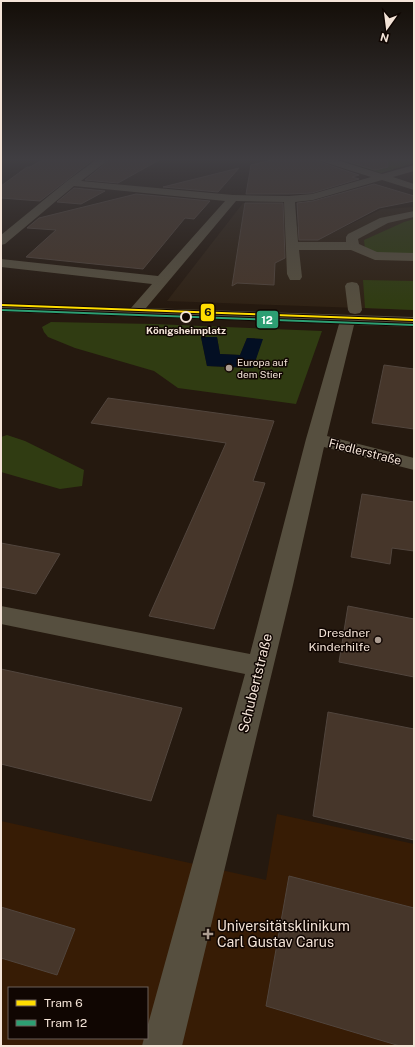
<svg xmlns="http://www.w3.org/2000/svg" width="415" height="1047" font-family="'Public Sans',sans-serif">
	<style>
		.built { fill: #371c05; fill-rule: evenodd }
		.education { fill: #2f2215 }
		.green { fill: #303c12; fill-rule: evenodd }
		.water { fill: #030f23 }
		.building { fill: #46362a; stroke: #51453d }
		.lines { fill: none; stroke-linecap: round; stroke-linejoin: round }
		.minor { fill: #564f3f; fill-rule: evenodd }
		.tram-1-casing { stroke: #100602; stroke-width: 4 }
		.tram-2-casing { stroke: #100602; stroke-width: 4 }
		.tram-1 { stroke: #fd0; stroke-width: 2 }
		.tram-2 { stroke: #2d9f73; stroke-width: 2 }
		.stop-dot { fill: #100602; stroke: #f4e4d8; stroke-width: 2 }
		.poi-dot { fill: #ac9d92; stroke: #100602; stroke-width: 1.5 }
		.labels { text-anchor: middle; stroke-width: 3; stroke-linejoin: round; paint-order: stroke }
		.far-stop-label { font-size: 10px; font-weight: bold; fill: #f4e4d8; stroke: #100602 }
		.far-poi-label { font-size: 10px; fill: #f4e4d8; stroke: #100602; text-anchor: start }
		.street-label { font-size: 12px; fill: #f4e4d8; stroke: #100602 }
		.poi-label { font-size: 12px; fill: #f4e4d8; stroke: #100602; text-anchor: end }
		.near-street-label { font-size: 14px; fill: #f4e4d8; stroke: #100602 }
		.near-poi-label { font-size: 14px; fill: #f4e4d8; stroke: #100602; text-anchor: start }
		.line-badge { stroke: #100602; stroke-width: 1.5 }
		.badge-label { font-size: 11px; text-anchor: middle; font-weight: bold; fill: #fff }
		.pale-badge-label { font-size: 11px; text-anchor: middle; font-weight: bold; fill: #111 }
	</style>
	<rect width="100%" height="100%" fill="#25190f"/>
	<path class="built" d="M277 814 414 844V1046H1V821L266 880ZM9 988H147V1038H9Z"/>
	<path class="education" d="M243 203 294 204 296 226 330 234 382 209 414 207V310L167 301Z"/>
	<path class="green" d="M337 159H414V163L381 173Z
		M414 219V256L382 255 365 249 364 240 404 222Z
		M363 280 414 281V310L365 308Z
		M51 322 154 324 322 331 296 404 178 388 154 371 75 348 48 337 44 332 42 327ZM201 337H217L220 354 240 355 247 338 262 339 253 368 207 366Z
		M7 435 25 441 84 470 82 486 60 489 1 472V437Z"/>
	<path class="water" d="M201 337H217L220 354 240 355 247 338 263 339 253 368 207 366Z"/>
	<path class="building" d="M44 159H94L40 201 1 198V186L27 167H30Z
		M111 159H161L118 183 85 180Z
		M276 159H317L320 162 359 175 352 177 359 179 312 193 289 194H246L251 165Z
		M339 159H387L388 167 375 170Z
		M239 168 218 192 163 187Z
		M374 184 414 196V201L379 208 318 240H299L297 203 313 201Z
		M74 188 105 191 81 204 57 202Z
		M136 194 210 201 194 219 185 218 143 269 26 257 56 230 27 228 39 218Z
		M245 203H283L285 258 275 263 274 285 237 283 232 286Z
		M384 365 414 369V429L372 423Z
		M108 398 274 421 253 481 265 483 214 629 149 616 226 443 91 423Z
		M362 494 414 502V551L392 548 390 564 351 557Z
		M1 543 60 554 36 594 1 587Z
		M348 606 414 619V677L339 662Z
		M1 669 182 708 151 801 1 764Z
		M328 712 414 729V840L313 816Z
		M289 876 414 908V1046H400L266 1006Z
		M1 907 75 929 57 975 1 958Z"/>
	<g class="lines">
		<path class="minor" d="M97 159H110L81 181 233 195 289 196 312 194 371 177 320 161 318 159H334L382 174 414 165V171L393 177 414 184V190L382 180 313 200 295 202 298 242H346V237L348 234 380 218 414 211V217L388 223 358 239 359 244 377 252 414 253V261L375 260 351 250H299L302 277 300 280H290L287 274 284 202 236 201 146 308 414 317V327L354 325 327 436 414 458V470L324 447 293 585 182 1046H142L144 1038H147V1028L245 674 1 624V606L250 654 306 439 339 324 1 312V304L131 308 152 284 1 267V259L158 276 225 201 74 186 5 244 1 245V235L67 181Z
			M352 282 357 283 359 286 362 310 360 313 355 314 350 313 348 310 345 286 347 283Z"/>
		<defs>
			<path id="tram-1" d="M1 305 414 320"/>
			<path id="tram-2" d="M1 310 414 325"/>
		</defs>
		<use href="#tram-1" class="tram-1-casing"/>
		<use href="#tram-2" class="tram-2-casing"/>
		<use href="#tram-1" class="tram-1"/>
		<use href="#tram-2" class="tram-2"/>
	</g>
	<linearGradient id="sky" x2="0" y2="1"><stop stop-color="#140e08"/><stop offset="0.52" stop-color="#403e42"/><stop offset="1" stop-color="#403e42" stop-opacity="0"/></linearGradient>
	<rect width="415" height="306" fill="url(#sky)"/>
	<circle class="stop-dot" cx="186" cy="317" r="5"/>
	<g class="poi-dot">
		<circle cx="229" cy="368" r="4"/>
		<circle cx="378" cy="640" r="4"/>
		<path d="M206 928h4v4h4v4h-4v4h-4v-4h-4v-4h4z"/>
	</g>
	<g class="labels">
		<g class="far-stop-label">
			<text x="186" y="334">Königsheimplatz</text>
		</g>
		<g class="far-poi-label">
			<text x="237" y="366">Europa auf<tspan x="237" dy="12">dem Stier</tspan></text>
		</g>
		<g class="street-label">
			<text transform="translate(365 452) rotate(14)" y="4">Fiedlerstraße</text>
		</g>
		<g class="poi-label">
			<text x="370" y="637">Dresdner<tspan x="370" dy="14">Kinderhilfe</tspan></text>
		</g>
		<g class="near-street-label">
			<text transform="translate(255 683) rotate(-76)" y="5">Schubertstraße</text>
		</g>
		<g class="near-poi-label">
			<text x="217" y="931">Universitätsklinikum<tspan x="217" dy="16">Carl Gustav Carus</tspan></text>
		</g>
	</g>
	<g class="line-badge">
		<rect x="200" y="303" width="15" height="19" rx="4" fill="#fd0"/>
		<rect x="256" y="310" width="23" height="19" rx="4" fill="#2d9f73"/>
	</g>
	<g class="badge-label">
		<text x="267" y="324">12</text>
	</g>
	<g class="pale-badge-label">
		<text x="208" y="316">6</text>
	</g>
	<rect width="415" height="1047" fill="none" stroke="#f4e4d8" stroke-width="4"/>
	<rect x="8" y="987" width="140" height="52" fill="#100602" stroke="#6b5f58"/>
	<rect x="16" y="1000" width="20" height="6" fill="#ffdd00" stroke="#6b5f58"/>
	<text x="44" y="1007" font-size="12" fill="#f4e4d8">Tram 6</text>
	<rect x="16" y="1020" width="20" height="6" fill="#2d9f73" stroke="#6b5f58"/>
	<text x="44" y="1027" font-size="12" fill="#f4e4d8">Tram 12</text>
	<g transform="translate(387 28) rotate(194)" stroke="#100602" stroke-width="3" paint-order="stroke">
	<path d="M0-3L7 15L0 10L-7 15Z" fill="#f4e4d8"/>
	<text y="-6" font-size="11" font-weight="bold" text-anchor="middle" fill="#f4e4d8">N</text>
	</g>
</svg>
